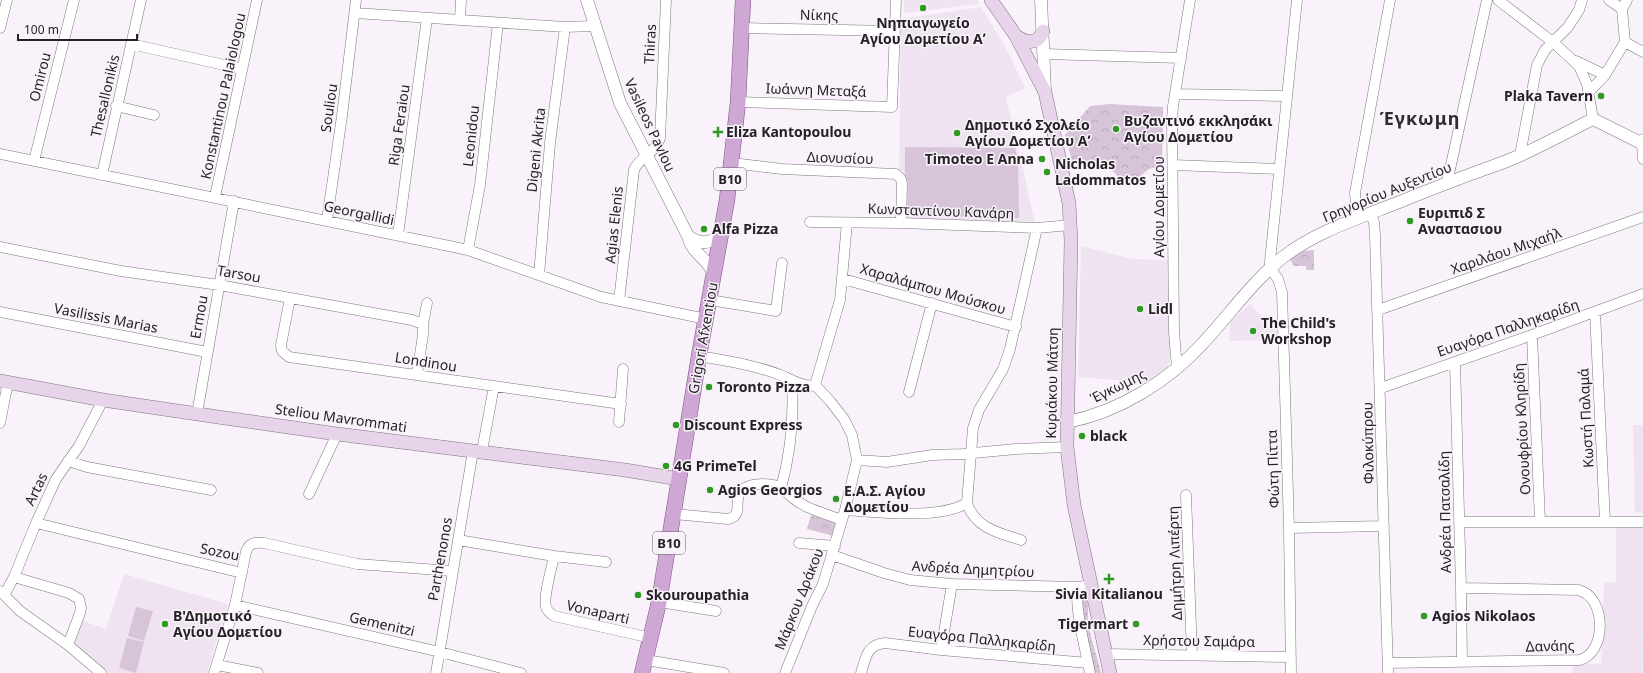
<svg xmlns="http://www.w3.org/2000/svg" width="1643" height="673" font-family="'Noto Sans',sans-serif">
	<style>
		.built { fill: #efe3f1 }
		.grass { fill: url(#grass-dots) }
		.park { fill: url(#park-crowns) }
		.garden { fill: #d7c4d9 }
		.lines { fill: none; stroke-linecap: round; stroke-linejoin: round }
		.minor-casing { stroke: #7c767d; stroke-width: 11 }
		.tertiary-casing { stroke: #7c767d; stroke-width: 13 }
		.secondary-casing { stroke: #7c767d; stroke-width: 14 }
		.primary-casing { stroke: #7e5285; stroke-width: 16 }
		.minor { stroke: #fff; stroke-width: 10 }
		.tertiary { stroke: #fff; stroke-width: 12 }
		.secondary { stroke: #e7d3ea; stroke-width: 13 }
		.primary { stroke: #cea7d5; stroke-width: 15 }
		.poi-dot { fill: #2e9923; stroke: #f9f2fa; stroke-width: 1.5 }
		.labels { text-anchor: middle; stroke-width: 3; stroke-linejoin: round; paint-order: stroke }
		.shield { fill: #f9f2fa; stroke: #656065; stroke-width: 1 }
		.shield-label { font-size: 13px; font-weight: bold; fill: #252225 }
		.street-label { font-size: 14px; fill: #252225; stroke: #f9f2fa }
		.poi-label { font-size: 14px; font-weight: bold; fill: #252225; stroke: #f9f2fa; text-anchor: start }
		.district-label { font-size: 18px; font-weight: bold; letter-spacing: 1px; fill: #302b30; stroke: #f9f2fa }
	</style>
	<defs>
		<pattern id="grass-dots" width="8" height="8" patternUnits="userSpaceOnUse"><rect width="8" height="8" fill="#d7c4d9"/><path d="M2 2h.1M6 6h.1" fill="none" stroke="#b8a8ba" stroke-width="1.8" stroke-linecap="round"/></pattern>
		<pattern id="park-crowns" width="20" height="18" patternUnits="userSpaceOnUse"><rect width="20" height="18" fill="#d7c4d9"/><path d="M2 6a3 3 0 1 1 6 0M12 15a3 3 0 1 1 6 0" fill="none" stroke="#b8a8ba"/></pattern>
	</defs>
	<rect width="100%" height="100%" fill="#f9f2fa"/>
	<path class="built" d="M904 0H977L979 4 904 13Z
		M981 7 1006 48 1025 88 1006 97 1035 222 905 218 906 183 904 171 899 170 901 19Z
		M1081 246 1132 259 1170 260V363L1162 375 1149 383 1078 377Z
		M1250 304 1267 321 1277 320V340L1229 341 1230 322Z
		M1633 425H1643V513L1635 512Z
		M1616 525H1643L1642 673H1573V663L1601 664 1604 583 1616 582Z
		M124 574 228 604 207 673H108L71 645 80 620 106 629Z"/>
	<path class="grass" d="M1087 595C1088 603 1088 609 1088 617 1089 635 1097 655 1101 673H1095L1082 611V598Z"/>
	<path class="park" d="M1109 104 1163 107 1162 166 1149 169 1126 187 1125 183 1106 164H1073L1065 135 1090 106Z
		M1314 250V270H1306V266H1294L1290 259 1302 251Z
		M811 515 838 524 834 536 807 529Z"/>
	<path class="garden" d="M905 147 1015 148 1018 158 1019 218 907 215 908 183 905 173Z
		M136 607 153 611 144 641 128 636Z
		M127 638 144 642 136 673 119 668Z"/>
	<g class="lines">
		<defs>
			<path id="minor" d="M1498 0 1554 43 1579 66 1587 84 1593 119
				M1609 0 1622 9
				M355 13 565 27 594 26
				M460 20 461 0
				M0 28 7 0
				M742 28 895 31
				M1625 42 1643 52
				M131 44 242 69
				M1044 54 1181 58
				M1576 61 1605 75
				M1588 93 1605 75 1625 42 1622 9 1627 0
				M1175 94 1287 96
				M738 102 892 107 896 0
				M116 106 154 115
				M1643 139 1642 144 1643 159
				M0 154 454 247 468 250 601 297 706 319
				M1520 155 1537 65 1545 50 1568 27 1579 10 1582 0
				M34 161 74 0
				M732 163 782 169 896 174 901 179 902 184 901 223
				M1173 165 1279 169
				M102 175 141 0
				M1447 183 1487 0
				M215 197 257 0
				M1370 213 1374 222 1375 235 1388 673
				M1357 218 1355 193 1390 0
				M327 220 342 116 356 0
				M810 222 901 223 1037 228 1071 225
				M398 235 427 18
				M0 247 121 271 219 285 412 320 423 324
				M468 250 480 185 498 23
				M539 275 550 143 565 27
				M843 279 1016 327
				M290 298 281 345 282 351 289 357 621 404
				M710 300 776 311 782 263
				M619 301 634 170C640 156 656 153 660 138L666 0
				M1378 310 1643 217
				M0 312 207 352
				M1595 312 1605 522
				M1532 335 1540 521
				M699 356C727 361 756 365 783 376 792 380 805 388 815 385
				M1455 362 1461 588 1462 662
				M1177 368 1174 332 1172 119 1173 106 1190 0
				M417 374 423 335V324L427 303
				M815 385 840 300 847 223
				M1381 388 1532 335 1643 294
				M909 392 932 303
				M197 414 234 201
				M619 422 623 369
				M0 423 8 382
				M482 451 494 386
				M857 460 887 462 932 455 963 454 1016 449 1067 447
				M68 461 87 467 211 490
				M781 488C791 452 794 417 792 380
				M309 494 337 434
				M1186 495 1192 655
				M845 510C878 512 938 520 967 503
				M674 514 728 519C744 516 733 501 741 491 749 482 769 483 780 487 784 489 788 494 792 497 796 501 802 504 807 507 819 512 831 516 842 520
				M1459 522H1643
				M36 523 242 573
				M1289 528 1384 526
				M458 540 554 556 606 562
				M1021 540C999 533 975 528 967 503L973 428 979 410 1003 369 1010 349 1037 228
				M799 543 835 546
				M832 555 884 573 910 580 952 584 1079 587 1091 585
				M554 556C552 567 543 597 546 607 547 611 551 614 554 616L651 638
				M14 577 69 593 79 599 81 608 80 613 68 645
				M1079 587C1072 600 1087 656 1090 673
				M0 591 20 611 68 645 101 673
				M4 595 14 577 36 523 56 479 79 446 103 400
				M659 602 716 611
				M235 605 440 652 521 673
				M941 650 952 584
				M1106 654 1291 657
				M646 660 724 673
				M1388 663 1579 660C1607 654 1607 596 1578 590L1461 588
				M217 665 258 673
				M214 673 235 605 246 552C249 543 254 542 264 543L357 564 452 571
				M436 673 473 451
				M785 673 812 606 823 584 845 510 857 460 852 435 844 419 830 401 815 385
				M861 673C866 658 866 645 885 643L941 650 1088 663
				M1291 673 1289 528 1282 292 1278 279 1270 268V261L1297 0"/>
			<path id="tertiary" d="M587 0 620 103 688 236C693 256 708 257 714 275
				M1041 0 1045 92
				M688 236C700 245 710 244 721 235
				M1067 422C1119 412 1169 381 1204 342 1230 314 1252 282 1282 258 1316 231 1362 217 1402 201 1426 191 1450 182 1474 173 1490 167 1506 162 1521 155 1545 144 1569 131 1593 119L1643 144"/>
			<path id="secondary" d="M991 0 1016 36 1045 92 1069 203 1071 241 1067 447 1074 505 1110 673
				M1016 36C1026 43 1038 45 1043 31
				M0 381 103 400 218 417 337 434 625 470 679 479"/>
			<path id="primary" d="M642 673 659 602 699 356 727 200 738 102 743 0"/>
		</defs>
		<use href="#minor" class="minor-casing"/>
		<use href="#tertiary" class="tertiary-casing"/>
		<use href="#secondary" class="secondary-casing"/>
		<use href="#primary" class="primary-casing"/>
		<use href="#minor" class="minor"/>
		<use href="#tertiary" class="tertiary"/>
		<use href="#secondary" class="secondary"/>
		<use href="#primary" class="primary"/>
	</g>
	<g class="poi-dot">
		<circle cx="923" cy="8" r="4"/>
		<circle cx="1601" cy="96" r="4"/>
		<circle cx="1116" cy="129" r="4"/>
		<path d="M716 126h4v4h4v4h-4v4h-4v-4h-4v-4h4z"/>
		<circle cx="957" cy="133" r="4"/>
		<circle cx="1042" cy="159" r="4"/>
		<circle cx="1047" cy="172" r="4"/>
		<circle cx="1410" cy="221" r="4"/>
		<circle cx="704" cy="229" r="4"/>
		<circle cx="1140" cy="309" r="4"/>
		<circle cx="1253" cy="331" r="4"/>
		<circle cx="709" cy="387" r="4"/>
		<circle cx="676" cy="425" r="4"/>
		<circle cx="1082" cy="436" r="4"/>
		<circle cx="666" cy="466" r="4"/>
		<circle cx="710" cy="490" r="4"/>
		<circle cx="836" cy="499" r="4"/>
		<path d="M1107 573h4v4h4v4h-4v4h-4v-4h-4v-4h4z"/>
		<circle cx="638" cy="595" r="4"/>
		<circle cx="1424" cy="616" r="4"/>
		<circle cx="165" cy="624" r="4"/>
		<circle cx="1136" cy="624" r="4"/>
	</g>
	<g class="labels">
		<g class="shield">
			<rect x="714" y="168" width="32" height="22" rx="3"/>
			<rect x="653" y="532" width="32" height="22" rx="3"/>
		</g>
		<g class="shield-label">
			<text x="730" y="184">B10</text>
			<text x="669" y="548">B10</text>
		</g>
		<g class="street-label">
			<text transform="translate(819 15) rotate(1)" y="5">Νίκης</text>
			<text transform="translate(650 44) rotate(-87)" y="5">Thiras</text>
			<text transform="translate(40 77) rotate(-76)" y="5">Omirou</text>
			<text transform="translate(816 90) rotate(2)" y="5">Ιωάννη Μεταξά</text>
			<text transform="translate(105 96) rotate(-77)" y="5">Thesallonikis</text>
			<text transform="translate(223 96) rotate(-78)" y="5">Konstantinou Palaiologou</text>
			<text transform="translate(329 108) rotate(-82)" y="5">Souliou</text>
			<text transform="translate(399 125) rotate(-82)" y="5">Riga Feraiou</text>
			<text transform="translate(650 125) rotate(65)" y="5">Vasileos Pavlou</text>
			<text transform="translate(471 136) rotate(-84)" y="5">Leonidou</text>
			<text transform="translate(536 150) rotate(-84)" y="5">Digeni Akrita</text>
			<text transform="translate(840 158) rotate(2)" y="5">Διονυσίου</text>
			<text transform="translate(1387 192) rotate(-22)" y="5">Γρηγορίου Αυξεντίου</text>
			<text transform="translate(1159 207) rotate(-90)" y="5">Αγίου Δομετίου</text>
			<text transform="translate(941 211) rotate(2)" y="5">Κωνσταντίνου Κανάρη</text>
			<text transform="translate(359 213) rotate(12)" y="5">Georgallidi</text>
			<text transform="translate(614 225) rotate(-84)" y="5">Agias Elenis</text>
			<text transform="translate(1506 251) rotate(-19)" y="5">Χαριλάου Μιχαήλ</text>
			<text transform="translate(239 274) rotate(10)" y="5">Tarsou</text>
			<text transform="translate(933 289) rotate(16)" y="5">Χαραλάμπου Μούσκου</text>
			<text transform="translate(199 317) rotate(-80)" y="5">Ermou</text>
			<text transform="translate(106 318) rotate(11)" y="5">Vasilissis Marias</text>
			<text transform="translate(1508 328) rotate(-19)" y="5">Ευαγόρα Παλληκαρίδη</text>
			<text transform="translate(703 338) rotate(-80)" y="5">Grigori Afxentiou</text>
			<text transform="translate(426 362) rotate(9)" y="5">Londinou</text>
			<text transform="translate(1052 383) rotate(-89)" y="5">Κυριάκου Μάτση</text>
			<text transform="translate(1118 386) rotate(-26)" y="5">Έγκωμης</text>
			<text transform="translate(341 418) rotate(8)" y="5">Steliou Mavrommati</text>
			<text transform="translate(1586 418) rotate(-93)" y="5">Κωστή Παλαμά</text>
			<text transform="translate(1522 429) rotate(-93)" y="5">Ονουφρίου Κληρίδη</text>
			<text transform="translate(1368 443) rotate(-91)" y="5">Φιλοκύπρου</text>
			<text transform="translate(1273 469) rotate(-92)" y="5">Φώτη Πίττα</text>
			<text transform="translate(36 489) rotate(-64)" y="5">Artas</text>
			<text transform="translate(1445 512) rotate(-91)" y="5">Ανδρέα Πατσαλίδη</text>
			<text transform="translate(220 552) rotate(11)" y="5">Sozou</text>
			<text transform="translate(440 559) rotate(-80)" y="5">Parthenonos</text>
			<text transform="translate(1175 563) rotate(-92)" y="5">Δημήτρη Λιπέρτη</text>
			<text transform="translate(973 569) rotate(3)" y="5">Ανδρέα Δημητρίου</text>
			<text transform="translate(799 599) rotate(-68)" y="5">Μάρκου Δράκου</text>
			<text transform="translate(598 612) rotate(13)" y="5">Vonaparti</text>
			<text transform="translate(382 624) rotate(13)" y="5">Gemenitzi</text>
			<text transform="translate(982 639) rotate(6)" y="5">Ευαγόρα Παλληκαρίδη</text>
			<text transform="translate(1199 641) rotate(1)" y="5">Χρήστου Σαμάρα</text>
			<text transform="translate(1550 646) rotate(-2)" y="5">Δανάης</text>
		</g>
		<g class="poi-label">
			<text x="923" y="28" text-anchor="middle">Νηπιαγωγείο<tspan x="923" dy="16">Αγίου Δομετίου Αʹ</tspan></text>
			<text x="1593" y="101" text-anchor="end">Plaka Tavern</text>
			<text x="1124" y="126">Βυζαντινό εκκλησάκι<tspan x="1124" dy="16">Αγίου Δομετίου</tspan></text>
			<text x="965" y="130">Δημοτικό Σχολείο<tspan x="965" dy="16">Αγίου Δομετίου Αʹ</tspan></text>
			<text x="726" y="137">Eliza Kantopoulou</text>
			<text x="1034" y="164" text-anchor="end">Timoteo E Anna</text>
			<text x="1055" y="169">Nicholas<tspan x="1055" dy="16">Ladommatos</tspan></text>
			<text x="1418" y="218">Ευριπιδ Σ<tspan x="1418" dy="16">Αναστασιου</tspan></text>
			<text x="712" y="234">Alfa Pizza</text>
			<text x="1148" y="314">Lidl</text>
			<text x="1261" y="328">The Child's<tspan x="1261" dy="16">Workshop</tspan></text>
			<text x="717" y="392">Toronto Pizza</text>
			<text x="684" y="430">Discount Express</text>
			<text x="1090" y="441">black</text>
			<text x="674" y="471">4G PrimeTel</text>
			<text x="718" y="495">Agios Georgios</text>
			<text x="844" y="496">Ε.Α.Σ. Αγίου<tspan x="844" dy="16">Δομετίου</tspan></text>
			<text x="1109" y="599" text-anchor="middle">Sivia Kitalianou</text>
			<text x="646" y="600">Skouroupathia</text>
			<text x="173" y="621">Β'Δημοτικό<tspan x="173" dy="16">Αγίου Δομετίου</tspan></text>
			<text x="1432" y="621">Agios Nikolaos</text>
			<text x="1128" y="629" text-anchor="end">Tigermart</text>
		</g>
		<g class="district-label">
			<text x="1420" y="125">Έγκωμη</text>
		</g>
	</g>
	<path d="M18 34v6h119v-6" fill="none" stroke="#252225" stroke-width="2"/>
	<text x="24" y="34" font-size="12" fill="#252225" stroke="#f9f2fa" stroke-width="3" paint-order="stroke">100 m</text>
</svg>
